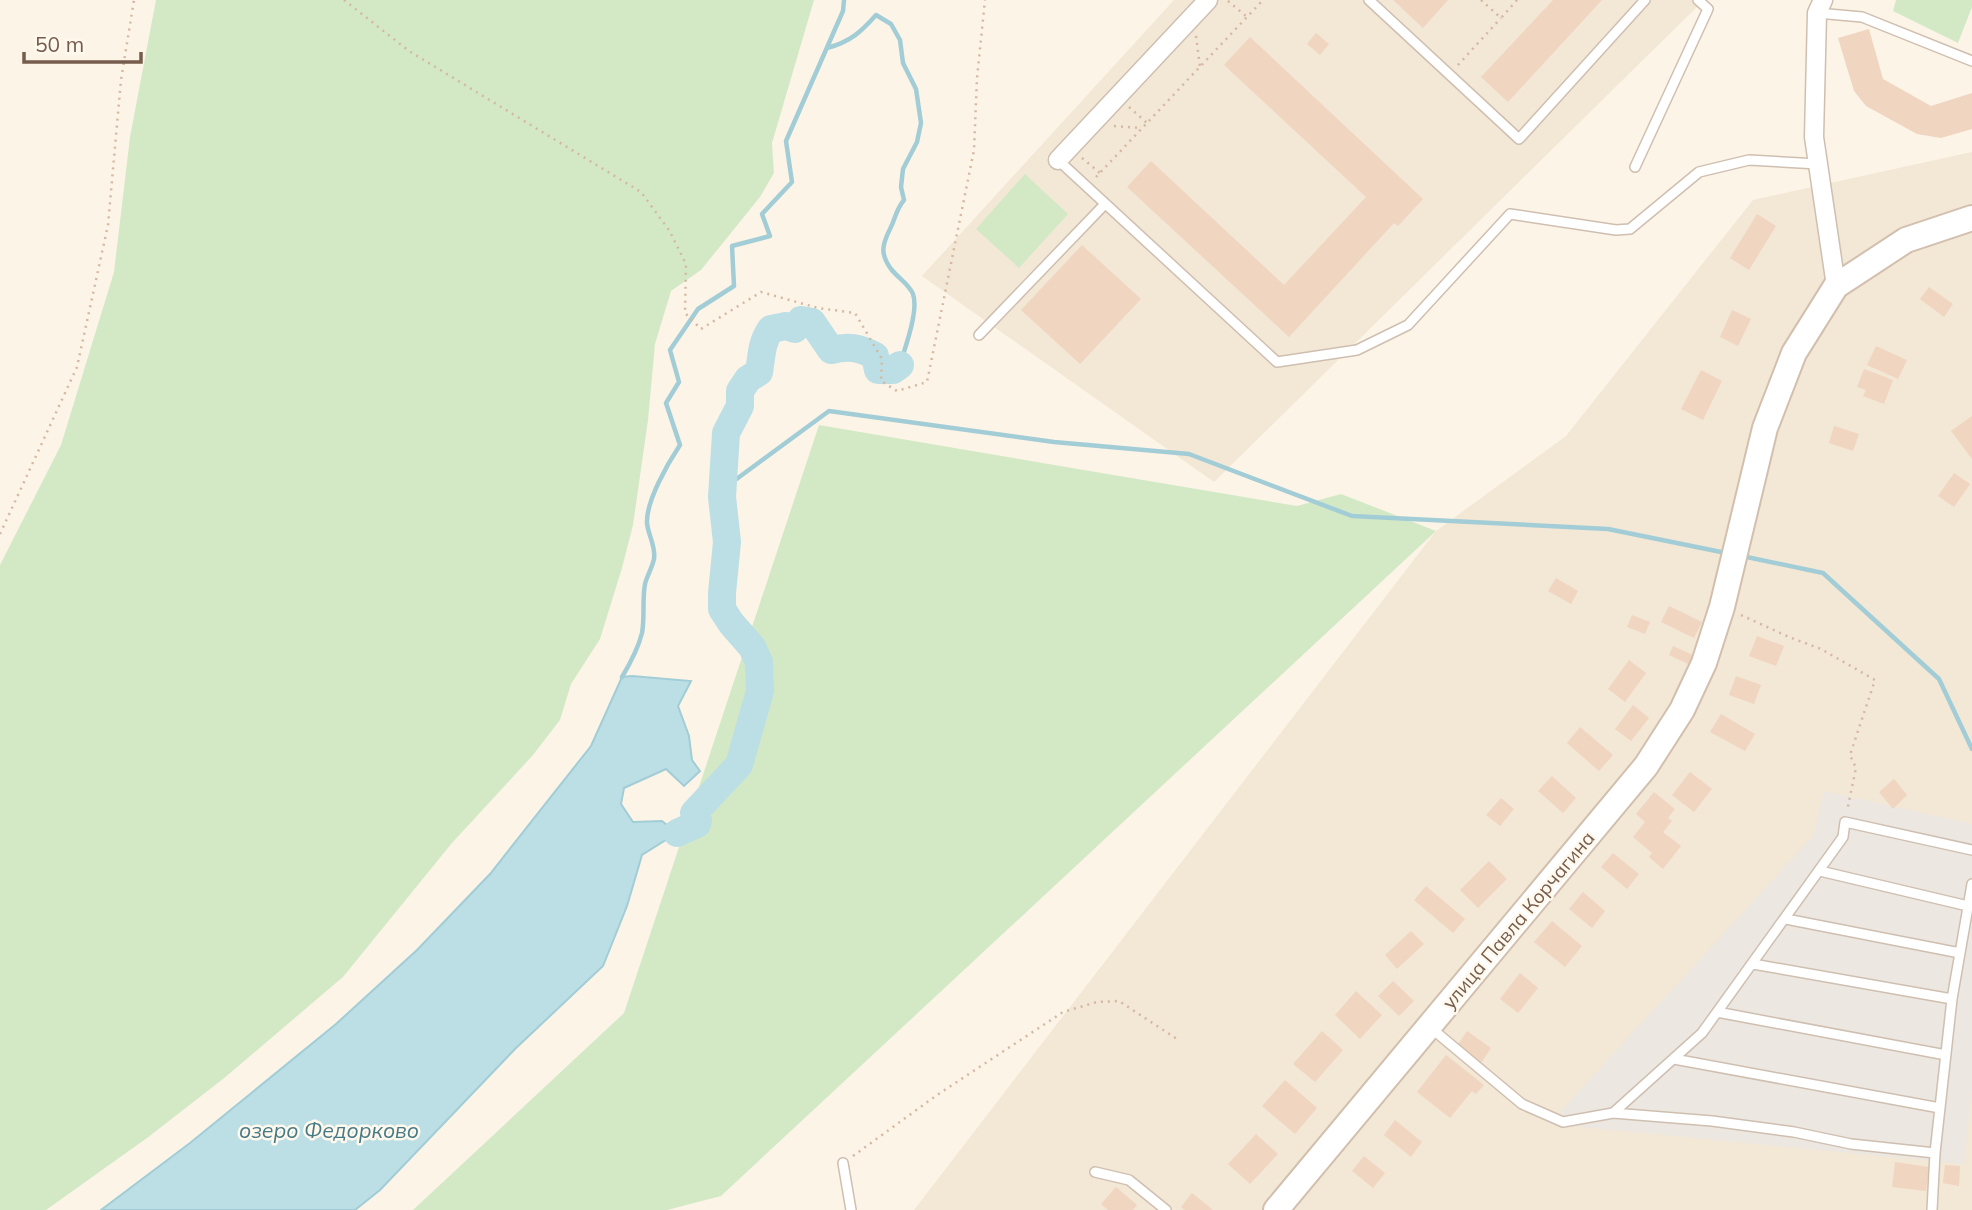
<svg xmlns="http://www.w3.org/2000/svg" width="1972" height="1210" font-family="Mulish,sans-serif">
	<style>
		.residential { fill: #f3e7d6 }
		.industrial { fill: #ece7e1 }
		.green { fill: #d3e9c6 }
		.water { fill: #bcdee5; stroke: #a2cdd6; stroke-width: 2 }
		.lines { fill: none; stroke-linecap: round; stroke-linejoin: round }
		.stream { stroke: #a2cdd6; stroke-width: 4.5 }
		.river { stroke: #bcdee5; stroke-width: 28 }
		.building { fill: #f0d5c0 }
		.lane-casing { stroke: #cfbfb0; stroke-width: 12 }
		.street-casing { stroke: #cfbfb0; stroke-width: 21 }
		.secondary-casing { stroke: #d2bfae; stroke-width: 28 }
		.path { stroke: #d5b8a2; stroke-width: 2.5; stroke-dasharray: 2 5; stroke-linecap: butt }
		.lane { stroke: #fff; stroke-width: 9 }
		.street { stroke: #fff; stroke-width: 18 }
		.secondary { stroke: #fff; stroke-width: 24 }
		.labels { text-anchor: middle; stroke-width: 5; stroke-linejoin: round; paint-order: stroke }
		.street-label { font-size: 19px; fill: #755c4c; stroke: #fef8ed }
		.water-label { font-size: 21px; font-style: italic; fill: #477a87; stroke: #fef8ed }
	</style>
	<rect width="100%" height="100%" fill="#fcf4e7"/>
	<path class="residential" d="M1174 0H1704L1214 482 922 276Z
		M1972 152V1210H914L1436 531 1566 436 1753 200Z"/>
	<path class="industrial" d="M1824 791 1972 824V1087L1964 1164 1549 1124 1813 836Z"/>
	<path class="green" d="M156 0H814L772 143 774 173 760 197 701 270 671 291 655 344 648 420 633 525 622 568 600 639 571 684 560 720 533 755 452 843 343 977 223 1079 147 1138 46 1210H0V565L61 445 114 272 130 137Z
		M1896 0H1972V7L1958 43 1893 11Z
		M1025 174 1068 214 1019 268 976 229Z
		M819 425 1297 506 1341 494 1436 531 721 1196 667 1210H413L624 1013Z"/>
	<path class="water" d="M632 676 691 681 678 706 689 736 692 760 700 771 684 786 666 769 624 788 621 804 633 822 662 821 677 833 642 855 627 906 603 966 515 1049 380 1190 355 1210H101L190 1143 336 1024 417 950 490 874 591 746 622 677Z"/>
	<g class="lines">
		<path class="stream" d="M827 48C850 42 861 32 876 15L891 24 900 40 903 63 916 89 921 123 917 142 903 169 901 187 904 200C895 211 896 218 890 229 882 245 880 254 891 269 898 278 909 284 913 294 919 311 905 347 900 365
			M723 489 829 411 1054 442 1189 454 1352 516 1608 529 1726 553
			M1742 556 1823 573 1939 679 1972 749
			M622 677C631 662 638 649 642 633 645 617 642 600 645 584 647 576 652 568 654 559 656 546 648 535 647 523 646 501 668 463 680 445L666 403 679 382 670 350 698 309 734 286 732 246 770 236 762 214 792 182 786 141 843 11 844 0"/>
		<path class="river" d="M677 833 697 824 698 820 694 813 739 765 760 691 759 662 752 647 731 623 722 609V593L727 542 722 497 726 433 740 406V391L748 379 759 372C762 355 761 343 771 329L786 326 795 329 801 320 812 322 831 350C848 346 859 347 875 356L878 370H893L900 365"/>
	</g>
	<path class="building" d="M1393 0H1448L1423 28Z
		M1553 0H1602L1508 102 1481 77Z
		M1869 29 1883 79 1931 106 1972 93V129L1941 138 1917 134 1866 106 1854 91 1838 38Z
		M1316 33 1329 44 1320 55 1307 44Z
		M1250 37 1423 199 1398 226 1394 223 1289 337 1127 187 1151 161 1284 285 1366 197 1224 65Z
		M1757 214 1776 226 1749 270 1730 258Z
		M1082 245 1141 299 1080 364 1021 310Z
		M1929 287 1953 304 1944 317 1920 299Z
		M1732 310 1751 319 1738 346 1720 337Z
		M1876 346 1907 360 1898 379 1867 365Z
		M1864 369 1893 380 1884 404 1863 396 1866 390 1857 387Z
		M1701 370 1722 381 1703 420 1681 409Z
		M1972 416V459L1951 431Z
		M1834 426 1859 434 1853 451 1829 443Z
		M1954 473 1970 484 1954 507 1938 496Z
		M1556 578 1578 591 1571 604 1548 591Z
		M1669 606 1702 622 1694 638 1661 622Z
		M1632 615 1650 622 1645 634 1627 627Z
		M1757 636 1784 646 1776 666 1749 656Z
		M1673 646 1693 655 1688 664 1669 655Z
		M1629 660 1646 673 1625 702 1608 689Z
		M1736 676 1761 685 1754 704 1729 695Z
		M1633 705 1649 718 1631 741 1615 729Z
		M1721 714 1755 734 1745 751 1710 732Z
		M1580 727 1613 755 1599 771 1567 743Z
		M1690 772 1712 789 1694 812 1672 795Z
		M1552 776 1576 798 1563 813 1538 791Z
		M1894 779 1907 795 1893 809 1879 792Z
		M1654 792 1675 809 1668 818 1672 821 1663 832 1681 846 1663 869 1649 857 1652 853 1633 837 1645 822 1636 814Z
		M1501 798 1514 809 1500 826 1486 815Z
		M1613 853 1639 874 1627 889 1601 867Z
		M1489 861 1507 879 1478 908 1460 890Z
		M1426 886 1465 919 1453 933 1414 900Z
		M1583 892 1605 911 1592 928 1569 909Z
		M1552 921 1582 946 1565 967 1534 942Z
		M1411 931 1424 944 1397 969 1385 955Z
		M1520 973 1538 988 1518 1013 1500 999Z
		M1393 981 1414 1001 1399 1016 1378 996Z
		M1356 991 1382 1015 1360 1039 1335 1015Z
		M1322 1031 1343 1050 1315 1082 1293 1064Z
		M1467 1031 1491 1048 1481 1063 1457 1046Z
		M1446 1055 1484 1085 1476 1094 1472 1091 1450 1118 1417 1092Z
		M1285 1080 1317 1108 1295 1134 1262 1106Z
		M1395 1120 1422 1142 1411 1157 1384 1135Z
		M1256 1134 1278 1154 1250 1184 1228 1164Z
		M1364 1156 1385 1173 1373 1188 1352 1171Z
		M1895 1162 1929 1167 1926 1191 1892 1187Z
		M1945 1165 1960 1166 1959 1186 1943 1183Z
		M1116 1187 1137 1205 1133 1210H1108L1101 1204Z
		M1192 1193 1213 1210H1185L1181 1207Z"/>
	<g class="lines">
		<defs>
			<path id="lane" d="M1369 0 1519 139 1645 0
				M1817 13 1862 17 1972 61
				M1058 160 1277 362 1357 350 1408 325 1510 214 1616 230 1630 229 1699 172 1749 160 1818 164
				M1635 167 1708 9 1698 0
				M979 335 1105 204
				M1820 871 1968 906
				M1786 919 1960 953
				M1753 964 1952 999
				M1717 1012 1946 1055
				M1431 1028 1522 1104 1563 1122 1613 1113 1712 1121 1794 1132 1851 1144 1935 1153 1952 999 1972 884
				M1674 1059 1940 1108
				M1613 1113 1702 1033 1843 837 1845 822 1972 850
				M843 1163 851 1210
				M1095 1172 1129 1180 1166 1210
				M1932 1210 1935 1153"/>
			<path id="street" d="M1823 0 1817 13 1814 137 1836 286
				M1058 160 1208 0"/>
			<path id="secondary" d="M1276 1210 1646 766 1682 710 1704 663 1722 607 1765 428 1794 353 1836 286 1906 240 1972 218"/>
		</defs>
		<use href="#lane" class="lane-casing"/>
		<use href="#street" class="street-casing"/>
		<use href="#secondary" class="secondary-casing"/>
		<path class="path" d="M344 0 409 51 641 192 669 230 686 264 685 313 701 329 761 292 818 308 855 313 882 359 881 381 897 391 927 382 974 150 977 78 985 0
			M1481 0 1501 18 1517 0
			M1228 1 1247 17
			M1196 36 1200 67
			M1458 65 1501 18
			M1129 107 1147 123
			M1114 126 1142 128
			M1082 158 1100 173
			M1096 177 1263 0
			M0 534 77 367 108 225 121 80 134 0
			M1741 615 1789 637 1821 649 1875 680 1850 755 1856 768 1847 811
			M853 1156 937 1095 1063 1012 1097 1002 1119 1001 1180 1041"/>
		<use href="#lane" class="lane"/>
		<use href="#street" class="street"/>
		<use href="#secondary" class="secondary"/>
	</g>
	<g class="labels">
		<g class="street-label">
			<text transform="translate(1518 920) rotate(-50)" y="7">улица Павла Корчагина</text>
		</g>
		<g class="water-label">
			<text x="329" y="1138">озеро Федорково</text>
		</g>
	</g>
	<path d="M24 52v10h117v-10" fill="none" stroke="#755c4c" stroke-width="3.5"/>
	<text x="35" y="52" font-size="21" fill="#755c4c" stroke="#fef8ed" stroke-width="5" paint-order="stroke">50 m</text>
</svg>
